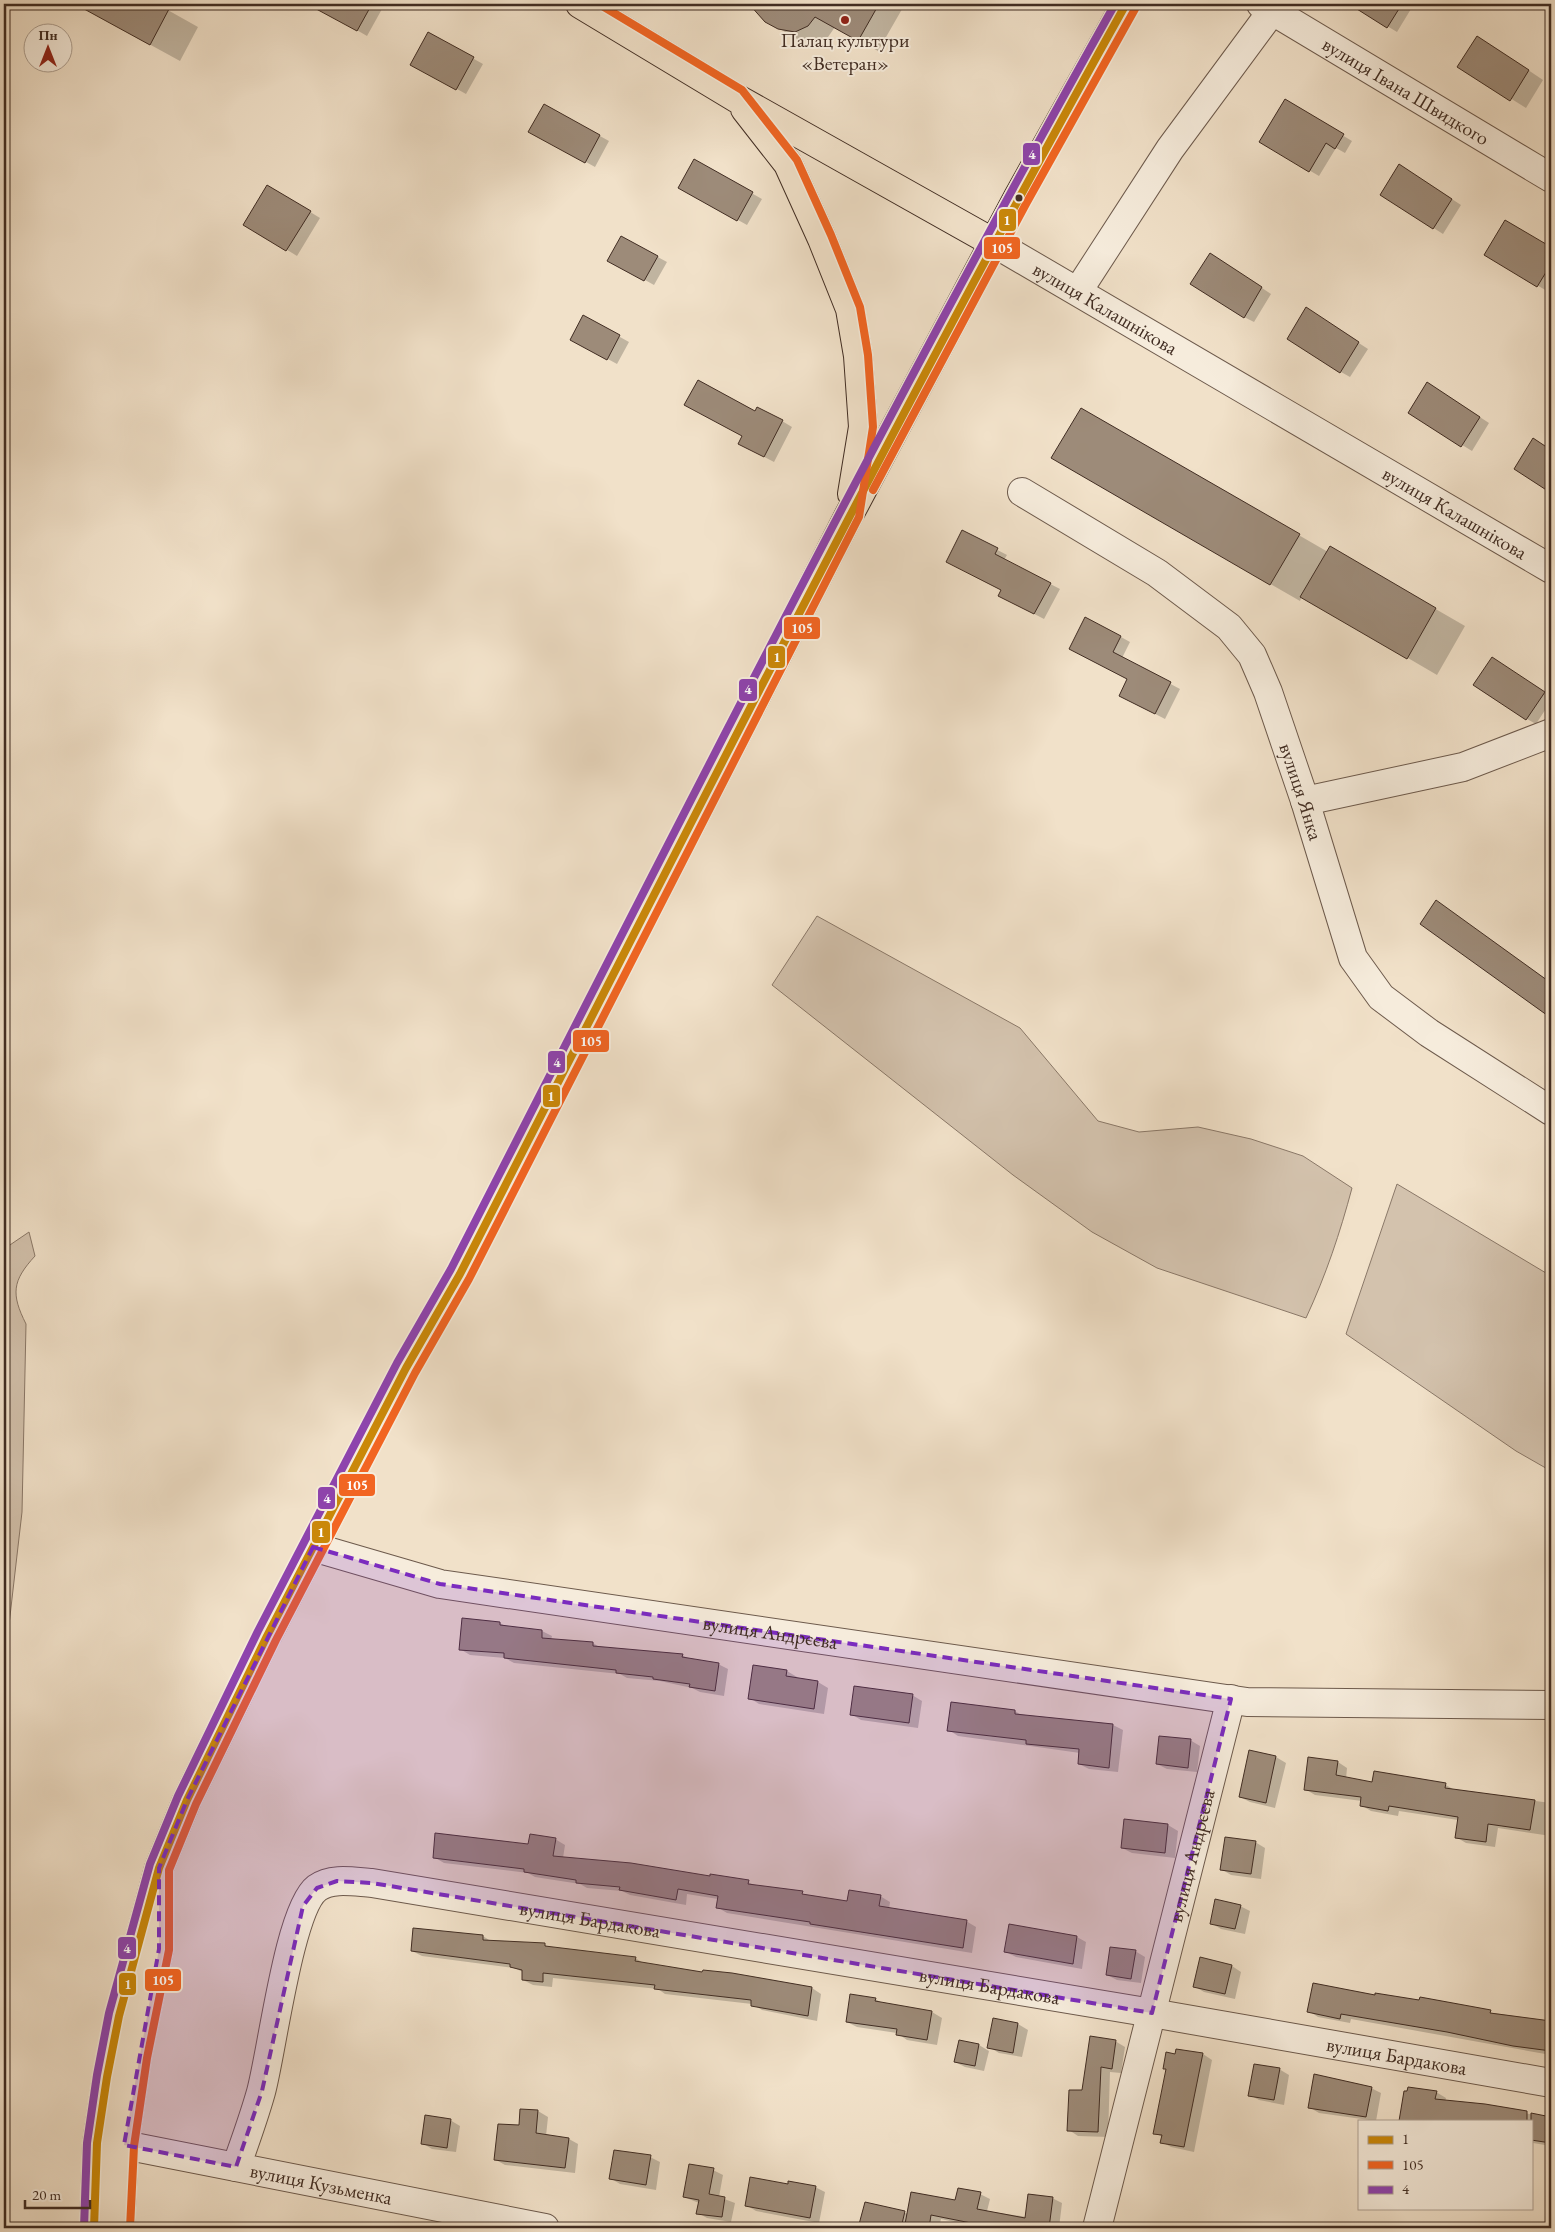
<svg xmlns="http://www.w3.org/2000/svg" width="1555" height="2232" font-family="'EB Garamond',serif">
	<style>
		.green { fill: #d3c2ad; stroke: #8a7868 }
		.shadow { fill: #0003 }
		.building { fill: #9d8b79; stroke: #412d23 }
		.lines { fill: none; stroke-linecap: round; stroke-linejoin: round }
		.minor-casing { stroke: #6d5a4c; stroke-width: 30 }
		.major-casing { stroke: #412d23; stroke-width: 30 }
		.minor { stroke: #f6ecdc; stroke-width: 28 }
		.major { stroke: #f1e1c9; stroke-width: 28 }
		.bus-1-casing { stroke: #f6ecdc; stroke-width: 11 }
		.bus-2-casing { stroke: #f6ecdc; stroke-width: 11 }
		.bus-3-casing { stroke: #f6ecdc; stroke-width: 11 }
		.bus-1 { stroke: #ca8809; stroke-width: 8 }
		.bus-2 { stroke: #f26522; stroke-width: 8 }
		.bus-3 { stroke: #8e44ad; stroke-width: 8 }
		.marked { fill: #7b2cbf; fill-opacity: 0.2; stroke: #7b2cbf; stroke-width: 4; stroke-dasharray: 10 6; stroke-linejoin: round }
		.poi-dot { fill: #8f2418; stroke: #f6ecdc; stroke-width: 2 }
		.bus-dot { fill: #412d23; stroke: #f6ecdc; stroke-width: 2 }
		.labels { text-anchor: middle; stroke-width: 4; stroke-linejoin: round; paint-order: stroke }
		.poi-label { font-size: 20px; fill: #412d23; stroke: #f6ecdc }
		.street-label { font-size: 20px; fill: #412d23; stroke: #f6ecdc }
		.line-badge { stroke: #f6ecdc; stroke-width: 2 }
		.badge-label { font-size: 14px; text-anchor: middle; font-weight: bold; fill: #fff }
	</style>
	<rect width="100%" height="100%" fill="#f1e1c9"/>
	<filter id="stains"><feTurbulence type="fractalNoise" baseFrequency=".004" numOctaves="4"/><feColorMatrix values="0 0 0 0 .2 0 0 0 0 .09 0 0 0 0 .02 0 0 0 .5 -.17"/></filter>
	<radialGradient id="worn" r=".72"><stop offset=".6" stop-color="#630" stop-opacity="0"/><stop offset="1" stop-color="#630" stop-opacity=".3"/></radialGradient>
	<path class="green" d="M817 916 1020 1028 1098 1121 1139 1132 1198 1127 1251 1139 1303 1156 1352 1188C1340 1233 1326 1275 1306 1318L1157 1268 1092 1232 1013 1175 772 985Z
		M1397 1184 1551 1276V1471L1516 1451 1346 1334Z
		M29 1232 35 1256C12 1281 11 1294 26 1324L22 1512 4 1668V1249Z"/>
	<path class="shadow" d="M76 4H157L198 27 180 61Z
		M312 4H373L382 9 367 36Z
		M756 4H905L878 51 835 27 828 37 815 42 799 40 766 21 757 11Z
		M1351 4H1414L1397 32Z
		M429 34 483 64 466 94 412 64Z
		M1492 46 1543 80 1526 108 1459 66Z
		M1285 101 1352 141 1345 153 1336 148 1319 176 1261 142Z
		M544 105 609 141 595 167 530 131Z
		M694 161 762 199 747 225 680 188Z
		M1409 171 1461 205 1443 234 1382 195Z
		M268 186 320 218 297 256 245 224Z
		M1506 222 1551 249V285L1547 291 1486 255Z
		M621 237 667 262 654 285 609 260Z
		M1220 260 1271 294 1254 322 1244 317Z
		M1316 315 1368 349 1350 377 1341 372Z
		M584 317 629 342 617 364 571 339Z
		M1437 389 1489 423 1472 451 1410 413Z
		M1081 409 1328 552 1330 548 1465 626 1437 675 1302 596 1300 601 1053 458Z
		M756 413 782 421 792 427 774 462 749 449 744 436Z
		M963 532 1007 555 1004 560 1060 589 1044 619 1009 601Z
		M1121 637 1130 642 1122 658 1180 689 1165 719 1130 701 1129 679 1080 654Z
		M1502 664 1551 697V701L1536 724 1527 719Z
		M1446 908 1551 983V1016L1529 1001Z
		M500 1623 507 1627 542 1631 552 1636 551 1640 593 1643 601 1648 682 1655 689 1659 718 1664 728 1669 724 1696 700 1692 692 1688 660 1681 627 1678 620 1674 514 1663 505 1658 470 1655 460 1649Z
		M754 1667 787 1671 797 1677 796 1679 818 1682 828 1688 824 1714 759 1704 750 1698Z
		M912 1695 922 1701 918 1728 861 1720 851 1714Z
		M1015 1711 1023 1716 1113 1725 1123 1730 1118 1772 1089 1769 1079 1764 1080 1753 958 1736 949 1730Z
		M1190 1740 1200 1746 1197 1772 1167 1769 1157 1764Z
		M1250 1752 1276 1757 1286 1763 1275 1808 1250 1802 1240 1797Z
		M1338 1762 1347 1768 1346 1779 1373 1783 1375 1772 1446 1785 1456 1791 1551 1803V1836L1498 1828 1495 1847 1466 1843 1456 1837 1458 1820 1399 1811 1398 1816 1371 1811 1361 1805 1362 1801 1315 1795 1305 1789Z
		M1168 1825 1178 1831 1175 1858 1132 1853 1122 1848Z
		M555 1839 565 1845 563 1858 748 1882 756 1886 848 1902 880 1896 890 1902 889 1909 966 1921 976 1927 972 1953 727 1913 717 1907 718 1899 687 1894 686 1905 630 1895 622 1891 587 1888 580 1884 535 1877 528 1873 444 1863 434 1857 529 1846Z
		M1255 1842 1265 1848 1261 1879 1231 1875 1221 1869Z
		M1240 1906 1250 1911 1245 1934 1221 1929 1211 1923Z
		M414 1929 483 1936 492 1942 545 1945 550 1948 635 1958 645 1964 812 1988 821 1994 817 2021 762 2010 752 2004 665 1994 658 1989 553 1978 552 1987 533 1985 523 1980V1972L514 1968 422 1956 412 1951Z
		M1077 1937 1086 1942 1082 1969 1016 1957 1006 1952Z
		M1135 1951 1145 1957 1141 1983 1117 1980 1107 1975Z
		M1232 1966 1241 1972 1235 1999 1204 1992 1194 1986Z
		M1376 1997 1551 2021V2055L1351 2019 1350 2023 1318 2017 1309 2011Z
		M875 1999 884 2004 932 2012 942 2018 937 2045 907 2040 897 2033 857 2027 847 2022Z
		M994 2020 1018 2024 1028 2030 1022 2057 999 2053 989 2047Z
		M960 2041 979 2045 989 2051 984 2071 965 2067 955 2062Z
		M1115 2041 1125 2047 1121 2073 1110 2072 1108 2137 1078 2136 1069 2130 1083 2092Z
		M1203 2054 1212 2060 1194 2152 1171 2147 1162 2142V2137L1155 2133Z
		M1279 2069 1289 2075 1284 2105 1259 2100 1250 2095Z
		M1371 2088 1381 2093 1376 2121 1319 2113 1309 2107Z
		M1436 2092 1446 2098 1445 2102 1485 2106 1551 2118V2146L1533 2143 1531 2147V2121H1400Z
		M521 2110 538 2111 548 2117 546 2136 569 2139 578 2144 575 2173 505 2165 496 2160 520 2127Z
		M450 2120 460 2126 456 2152 432 2149 422 2143Z
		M650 2157 660 2162 656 2190 620 2184 610 2178Z
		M713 2170 723 2175 719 2197 735 2203 731 2222 707 2218 698 2213 699 2203 684 2197Z
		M789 2186 815 2187 825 2192 819 2223 756 2211 746 2205Z
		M980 2194 990 2199 987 2211 1027 2217 1052 2198 1062 2203 1059 2228H971L972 2226 941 2219 939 2228H860L866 2203 909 2214Z"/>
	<path class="building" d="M75 4H160L169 9 150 45Z
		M307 4H372L357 31Z
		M749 4H879L858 41 815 17 808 26 795 32 778 29 765 22Z
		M1349 4H1402L1387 28Z
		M428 32 474 57 456 90 410 65Z
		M1477 36 1529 70 1510 101 1457 67Z
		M1285 99 1344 134 1335 149 1326 143 1309 172 1259 142Z
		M544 104 600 135 585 163 528 132Z
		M694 159 753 192 737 221 678 188Z
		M1399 164 1452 199 1433 229 1380 195Z
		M267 185 311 211 286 251 243 225Z
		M1505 220 1551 247V264L1537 287 1484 255Z
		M621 236 658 256 644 281 607 261Z
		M1210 253 1262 287 1244 318 1190 284Z
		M1306 307 1359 342 1340 373 1287 339Z
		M583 315 620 335 607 360 570 340Z
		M698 380 755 411 757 407 783 420 764 457 738 444 742 436 684 405Z
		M1427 382 1480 417 1461 447 1408 413Z
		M1081 408 1300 534 1270 585 1051 458Z
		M1533 438 1551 450V493L1514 469Z
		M962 530 998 548 995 554 1051 583 1034 614 998 596 1001 590 946 562Z
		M1330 546 1436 608 1407 659 1300 597Z
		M1085 617 1121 636 1113 652 1171 682 1155 714 1119 696 1127 679 1069 649Z
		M1492 657 1545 692 1526 720 1473 685Z
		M1436 900 1551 983V1018L1420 924Z
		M462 1618 500 1622V1625L542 1630V1638L593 1642V1646L683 1654 682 1657 719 1663 715 1691 689 1687 690 1684 653 1679V1677L616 1673V1670L504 1658V1653L459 1650Z
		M753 1665 787 1670 786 1676 818 1681 814 1709 748 1699Z
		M854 1686 913 1694 909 1723 850 1715Z
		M951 1702 1015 1710V1714L1113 1724 1109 1768 1078 1764 1079 1749 1026 1744V1740L947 1731Z
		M1159 1736 1191 1739 1188 1768 1156 1764Z
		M1249 1750 1276 1756 1266 1803 1239 1797Z
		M1308 1757 1338 1761 1336 1775 1372 1782 1374 1771 1446 1783 1445 1788 1535 1800 1530 1830 1488 1824 1486 1842 1455 1838 1458 1817 1389 1806 1388 1811 1360 1806 1361 1797 1304 1790Z
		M1124 1819 1168 1824 1165 1853 1121 1848Z
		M435 1833 528 1844 530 1834 556 1838 553 1856 631 1863 710 1876V1874L749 1880 748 1884 803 1891 802 1894 847 1901 849 1890 881 1895 879 1906 967 1920 963 1948 810 1924V1922L716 1908 718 1896 678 1889 676 1900 619 1890 620 1887 576 1883V1880L524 1872V1869L433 1858Z
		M1225 1837 1256 1841 1251 1874 1220 1870Z
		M1215 1899 1241 1905 1235 1929 1210 1924Z
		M1009 1924 1077 1936 1073 1964 1004 1952Z
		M413 1928 483 1935V1940L545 1943V1946L636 1957 635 1961 702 1972 703 1970 732 1973 812 1987 808 2016 751 2006V2000L654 1989 655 1985 543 1973V1982L522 1980V1970L510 1967V1964L411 1951Z
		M1110 1947 1136 1950 1131 1979 1106 1975Z
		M1200 1957 1232 1965 1225 1994 1193 1987Z
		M1313 1983 1375 1995V1993L1419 2000 1420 1997 1491 2010 1490 2013 1551 2021V2051L1513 2046 1447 2032 1341 2014 1340 2019 1307 2012Z
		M850 1994 876 1998 875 2001 932 2011 927 2040 896 2035 897 2029 846 2022Z
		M993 2018 1018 2023 1013 2053 987 2048Z
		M1090 2036 1116 2040 1112 2069 1101 2067 1098 2132 1067 2131 1069 2090H1082Z
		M959 2040 979 2044 975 2066 954 2062Z
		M1176 2049 1203 2053 1184 2147 1160 2143 1162 2135 1153 2134 1166 2069H1163L1166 2052 1175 2054Z
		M1254 2064 1280 2068 1274 2100 1248 2096Z
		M1314 2074 1372 2087 1366 2117 1308 2108Z
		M1408 2087 1437 2091 1435 2099 1485 2104 1527 2111V2121H1399L1404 2091H1407Z
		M520 2109 538 2110 536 2133 569 2138 565 2168 494 2160 498 2124 519 2125Z
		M1531 2113 1551 2117V2143L1531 2140Z
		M425 2115 451 2119 447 2148 421 2144Z
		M614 2150 651 2155 646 2185 609 2179Z
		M689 2164 714 2168 709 2194 725 2197 722 2217 696 2214 699 2200 683 2197Z
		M750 2177 788 2184V2181L816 2186 810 2218 745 2206Z
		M958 2188 981 2192 977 2209 1025 2218 1028 2194 1053 2197 1049 2228H970L971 2223 931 2215 929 2228 905 2224 911 2192 955 2200Z
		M865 2202 905 2211 901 2228H858Z"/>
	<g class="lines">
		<defs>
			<g id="minor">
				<path id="s1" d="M1261 4 1551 178"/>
				<path id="s2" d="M994 243 1551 569"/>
				<path d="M1078 291 1170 149 1272 11 1275 4"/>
				<path id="s3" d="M1022 492 1157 573 1229 627 1252 655 1268 692 1305 801 1353 958 1381 997 1429 1033 1551 1111"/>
				<path d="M1305 801 1463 767 1551 733"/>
				<path id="s4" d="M313 1547 440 1584 1247 1702 1551 1705"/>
				<path id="s5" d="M100 2143 124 2145 545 2228"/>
				<path id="s6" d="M236 2167C245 2142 254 2117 261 2092 272 2052 289 1909 317 1888 332 1877 355 1882 372 1883L1152 2013 1551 2083"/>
				<path id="s7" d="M1097 2228 1231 1699"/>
			</g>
			<path id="major" d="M580 4 736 98 994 243
				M745 109 788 164 822 239 850 309 858 356 863 427 852 494
				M94 2228 97 2143 107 2077 119 2016 159 1868 187 1800 267 1636 406 1368 460 1274 849 515 1018 197 1126 4
				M120 2228 124 2145 137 2056 159 1949V1902"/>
		</defs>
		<use href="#minor" class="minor-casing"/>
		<use href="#major" class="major-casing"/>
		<use href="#minor" class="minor"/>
		<use href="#major" class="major"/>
		<defs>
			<path id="bus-1" d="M94 2228 97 2143 107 2077 119 2016 159 1868 187 1800 267 1636 406 1368 460 1274C678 849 893 421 1126 4"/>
			<path id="bus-2" d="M873 490 1027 202 1135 9
				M130 2228 134 2146 147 2058 169 1950V1870L196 1804 276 1640 415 1373 469 1279 859 517 873 427 868 355 860 307 831 235 797 160 742 90 599 4"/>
			<path id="bus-3" d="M84 2228 87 2143 97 2075 109 2013 150 1864 178 1796 258 1631 397 1363 451 1269C668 845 882 419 1115 4"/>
		</defs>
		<use href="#bus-1" class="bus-1-casing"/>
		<use href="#bus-2" class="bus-2-casing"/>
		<use href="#bus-3" class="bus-3-casing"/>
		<use href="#bus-1" class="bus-1"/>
		<use href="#bus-2" class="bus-2"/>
		<use href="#bus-3" class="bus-3"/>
	</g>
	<path class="marked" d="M313 1547 440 1584 1231 1699 1152 2013 372 1883 337 1881 317 1888 303 1906 262 2091 236 2167 124 2145 159 1949V1868L187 1800Z"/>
	<circle class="poi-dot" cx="845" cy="20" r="5"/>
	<circle class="bus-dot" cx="1019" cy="198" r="4.5"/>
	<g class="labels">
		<g class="poi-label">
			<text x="845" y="47">Палац культури<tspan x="845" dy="23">«Ветеран»</tspan></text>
		</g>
		<g class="street-label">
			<text dy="7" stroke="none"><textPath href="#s1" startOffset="169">вулиця Івана Швидкого</textPath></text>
			<text dy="7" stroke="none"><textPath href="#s2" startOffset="129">вулиця Калашнікова</textPath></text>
			<text dy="7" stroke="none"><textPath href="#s2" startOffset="534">вулиця Калашнікова</textPath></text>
			<text dy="7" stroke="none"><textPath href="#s3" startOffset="429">вулиця Янка</textPath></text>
			<text dy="7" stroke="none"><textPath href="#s4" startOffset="466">вулиця Андрєєва</textPath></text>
			<text dy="7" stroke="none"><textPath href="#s7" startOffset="384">вулиця Андрєєва</textPath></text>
			<text dy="7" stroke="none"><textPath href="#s6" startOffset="570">вулиця Бардакова</textPath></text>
			<text dy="7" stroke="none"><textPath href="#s6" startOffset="975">вулиця Бардакова</textPath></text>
			<text dy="7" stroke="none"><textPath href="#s6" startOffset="1388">вулиця Бардакова</textPath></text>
			<text dy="7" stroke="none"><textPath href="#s5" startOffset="225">вулиця Кузьменка</textPath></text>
		</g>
	</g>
	<g class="line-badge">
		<rect x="1022" y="142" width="19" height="24" rx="5" fill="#8e44ad"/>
		<rect x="998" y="208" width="19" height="24" rx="5" fill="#ca8809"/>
		<rect x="983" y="236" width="38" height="24" rx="5" fill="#f26522"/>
		<rect x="783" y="616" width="38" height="24" rx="5" fill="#f26522"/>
		<rect x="767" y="645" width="19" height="24" rx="5" fill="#ca8809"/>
		<rect x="738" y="678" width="20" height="24" rx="5" fill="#8e44ad"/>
		<rect x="572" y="1029" width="38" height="24" rx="5" fill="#f26522"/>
		<rect x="547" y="1050" width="19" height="24" rx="5" fill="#8e44ad"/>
		<rect x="542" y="1084" width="19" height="24" rx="5" fill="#ca8809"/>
		<rect x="338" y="1473" width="38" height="24" rx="5" fill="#f26522"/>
		<rect x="317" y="1486" width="19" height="24" rx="5" fill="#8e44ad"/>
		<rect x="311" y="1520" width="20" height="24" rx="5" fill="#ca8809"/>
		<rect x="117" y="1936" width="20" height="24" rx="5" fill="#8e44ad"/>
		<rect x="144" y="1968" width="38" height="24" rx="5" fill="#f26522"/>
		<rect x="118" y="1972" width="19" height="24" rx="5" fill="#ca8809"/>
	</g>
	<g class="badge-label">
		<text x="1032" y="159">4</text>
		<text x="1007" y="225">1</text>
		<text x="1002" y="253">105</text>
		<text x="802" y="633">105</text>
		<text x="777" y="662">1</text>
		<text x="748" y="694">4</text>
		<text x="591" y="1046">105</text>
		<text x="557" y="1067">4</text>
		<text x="551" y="1101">1</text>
		<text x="357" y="1490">105</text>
		<text x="327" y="1503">4</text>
		<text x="321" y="1537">1</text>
		<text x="127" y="1953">4</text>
		<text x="163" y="1985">105</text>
		<text x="128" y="1989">1</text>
	</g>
	<rect width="1555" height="2232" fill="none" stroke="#f1e1c9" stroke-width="20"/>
	<rect x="5" y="5" width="1545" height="2222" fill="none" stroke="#412d23" stroke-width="2.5"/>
	<rect x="10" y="10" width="1535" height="2212" fill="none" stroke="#412d23"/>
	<rect x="1358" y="2120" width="175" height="90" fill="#f6ecdc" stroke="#aea092"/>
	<rect x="1368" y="2136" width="25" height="8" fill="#ca8809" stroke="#aea092"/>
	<text x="1402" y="2144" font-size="15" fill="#412d23">1</text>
	<rect x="1368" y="2161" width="25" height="8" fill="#f26522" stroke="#aea092"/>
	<text x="1402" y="2170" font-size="15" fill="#412d23">105</text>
	<rect x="1368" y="2186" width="25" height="8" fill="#8e44ad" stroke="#aea092"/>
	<text x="1402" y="2194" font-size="15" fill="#412d23">4</text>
	<g transform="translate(48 48)"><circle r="24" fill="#f6ecdc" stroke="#aea092"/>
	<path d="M0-4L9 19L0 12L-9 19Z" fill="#8f2418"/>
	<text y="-8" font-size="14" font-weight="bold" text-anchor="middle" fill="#412d23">Пн</text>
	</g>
	<path d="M25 2200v8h65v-8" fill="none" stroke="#412d23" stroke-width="2.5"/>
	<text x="32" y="2200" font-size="15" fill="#412d23" stroke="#f6ecdc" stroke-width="4" paint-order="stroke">20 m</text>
	<rect width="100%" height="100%" filter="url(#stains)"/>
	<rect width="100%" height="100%" fill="url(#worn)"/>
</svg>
